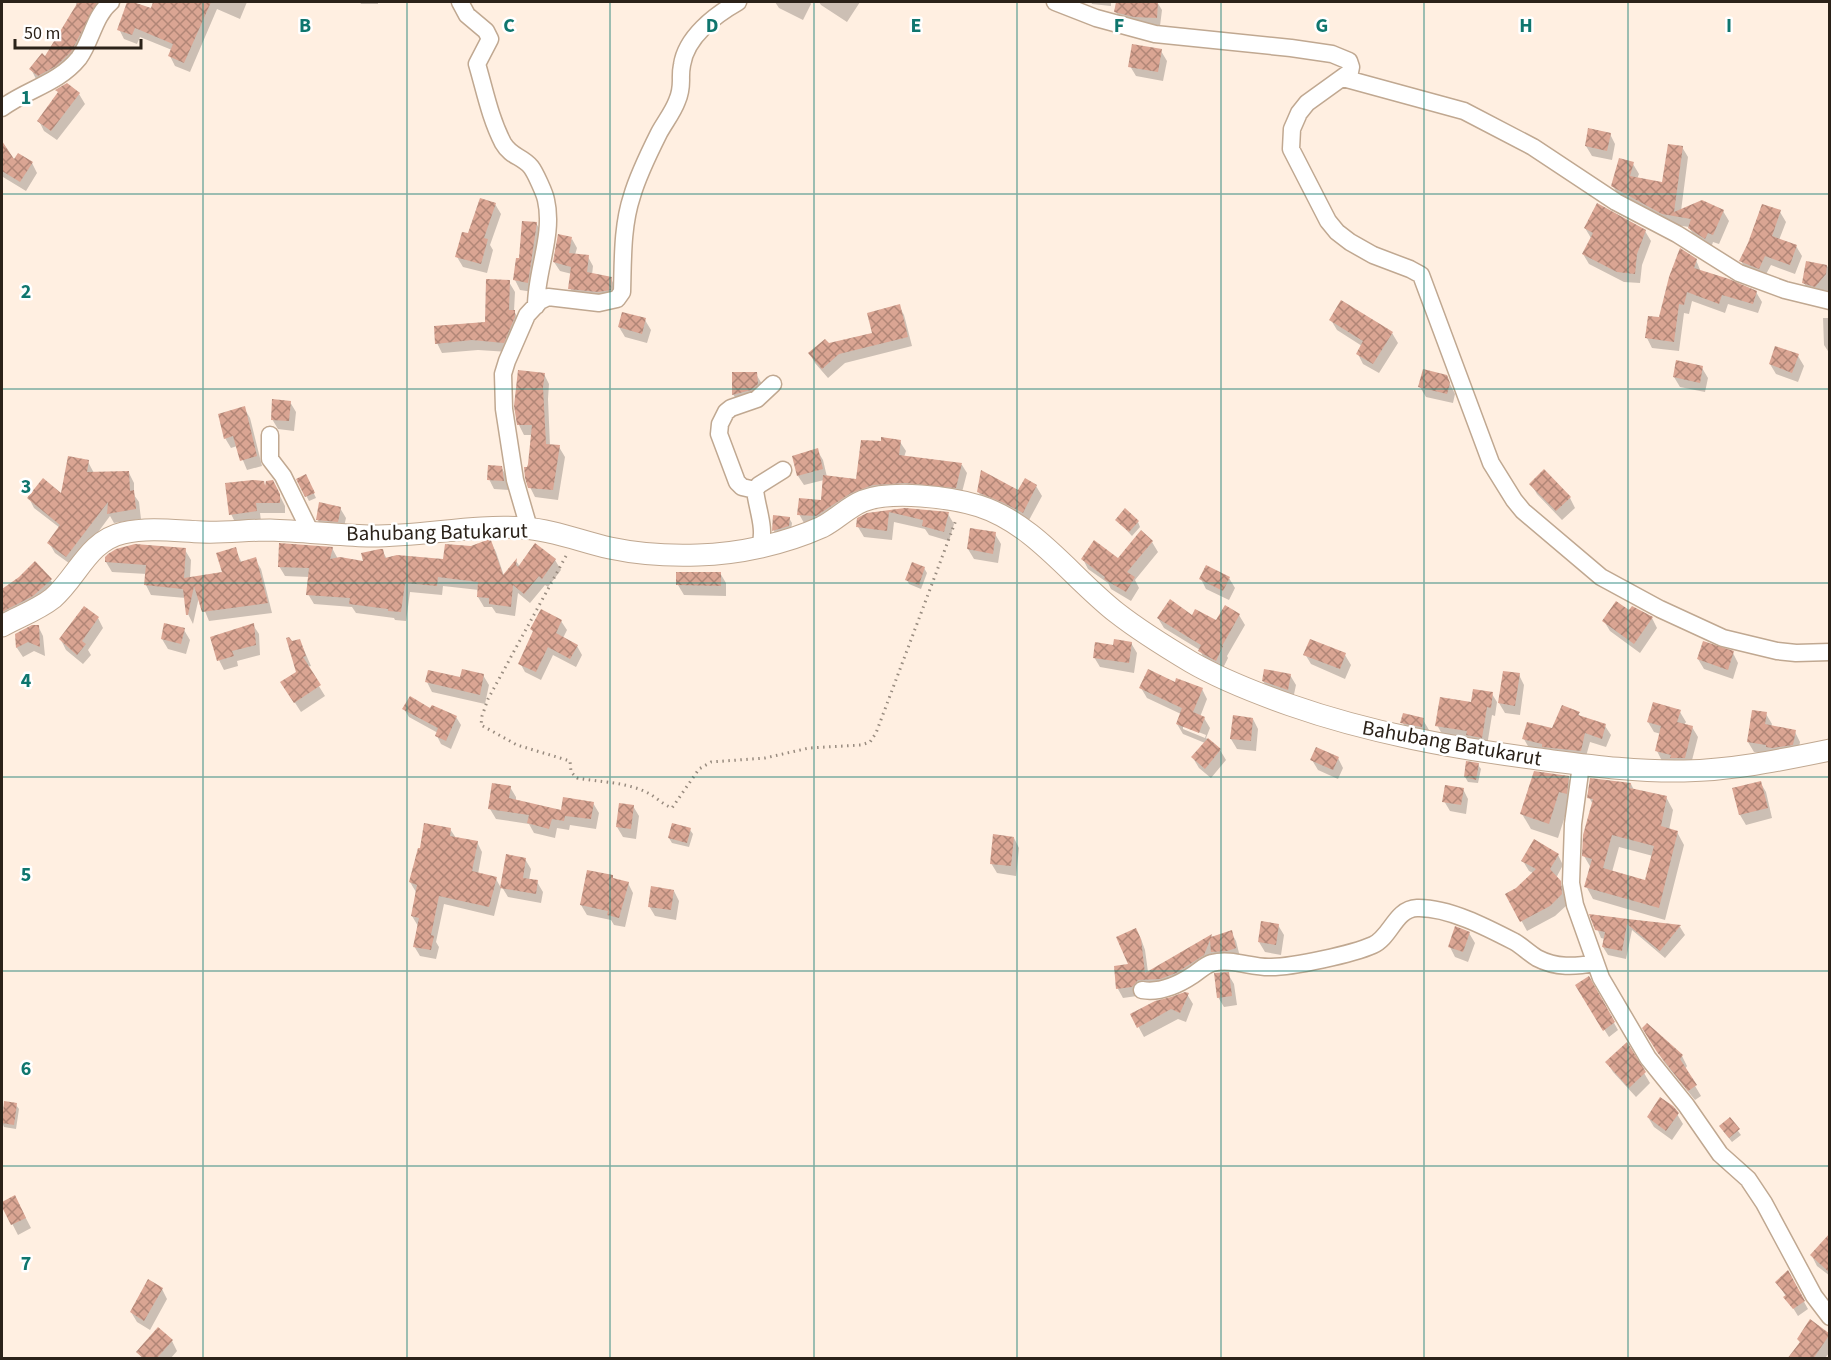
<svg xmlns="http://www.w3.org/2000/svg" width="1831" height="1360" font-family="'Source Sans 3',sans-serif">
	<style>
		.shadow { fill: #0003; fill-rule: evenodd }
		.building { fill: url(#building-cross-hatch); fill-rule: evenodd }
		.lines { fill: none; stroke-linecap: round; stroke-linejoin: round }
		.minor-casing { stroke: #c0a891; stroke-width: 19 }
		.tertiary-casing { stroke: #c0a891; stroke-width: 23 }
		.path { stroke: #988b7f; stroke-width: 3; stroke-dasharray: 1.5 4.5; stroke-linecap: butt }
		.minor { stroke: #fff; stroke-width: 16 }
		.tertiary { stroke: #fff; stroke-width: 21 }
		.grid { fill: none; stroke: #0f766e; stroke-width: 1.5; stroke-opacity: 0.55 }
		.labels { text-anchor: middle; stroke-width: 5; stroke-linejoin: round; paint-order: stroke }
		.street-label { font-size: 21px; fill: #2b2219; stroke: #fff }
		.grid-label { font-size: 20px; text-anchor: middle; font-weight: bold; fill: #0f766e; stroke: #fff; stroke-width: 5; stroke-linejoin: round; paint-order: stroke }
	</style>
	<defs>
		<pattern id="building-cross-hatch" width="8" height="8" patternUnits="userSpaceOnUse" patternTransform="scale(1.5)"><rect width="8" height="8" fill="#daa593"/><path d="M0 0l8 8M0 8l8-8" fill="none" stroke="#b18677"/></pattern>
	</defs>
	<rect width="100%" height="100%" fill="#ffefe1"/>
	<path class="shadow" d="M75 2H108L75 61 44 85 36 79 31 69 45 58 77 5Z
		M129 2 151 10 155 2H184L197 7 199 2H247L240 19 217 9 190 72 175 66 170 56 172 50 140 37 137 44 124 39 119 29Z
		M360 2H378V4H361Z
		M775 2H810L811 4 803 20 779 8Z
		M819 2H860L847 22 821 5Z
		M1091 2H1111V6L1092 4Z
		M1118 2 1142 4V2H1157L1162 10 1160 26 1139 25 1120 20 1116 12Z
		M1161 51 1167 61 1163 81 1136 76 1130 66Z
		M79 94 85 104 57 140 44 131 39 121Z
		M1610 134 1615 144 1612 160 1592 156 1586 146Z
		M2 144 14 162 32 163 37 173 26 191 3 177 2 178Z
		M1682 147 1688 157 1681 211H1723L1729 221 1719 244 1713 242 1711 248 1695 238 1689 227 1669 224 1619 196 1613 186 1633 164 1639 174 1637 179 1663 183Z
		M495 204 501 214 490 245 493 250 487 273 463 267 457 257Z
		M1780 212 1786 222 1779 240 1796 246 1802 256 1795 274 1771 265 1764 278 1746 270 1741 261Z
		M536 223 542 233 533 292 520 290 515 280Z
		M1585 228 1645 231 1651 241 1642 265 1640 283 1624 282 1589 264 1583 254 1591 238Z
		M572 239 577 248 575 255 588 257 593 266 592 275 611 279 616 288 615 299 575 298 570 288 572 274 560 271 554 262Z
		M1696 260 1701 272 1756 292 1762 302 1758 313 1728 304 1725 313 1692 301 1689 314 1684 313 1679 351 1652 348 1647 338Z
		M1808 263 1830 267V298L1809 293 1804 283Z
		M509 282 515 292 514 311 520 322 509 352 478 350 442 353 437 343 486 323Z
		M899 306 904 315 912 346 845 363 828 378 815 363 810 354 829 345 874 334Z
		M1823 318H1830V354L1824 345Z
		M645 320 651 330 647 343 625 337 619 327Z
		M1331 320 1392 333 1398 343 1379 373 1363 364 1358 354 1362 346 1337 330Z
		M1798 356 1804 366 1798 382 1776 374 1770 364Z
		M1702 368 1708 378 1705 392 1680 387 1674 377Z
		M544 374 549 384 548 399 550 446 559 447 565 457 558 500 535 497 530 487 528 469 533 435H524L519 425Z
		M756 374 762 384 739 404 733 394Z
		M1446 376 1455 394 1453 403 1426 397 1420 387Z
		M290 402 296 412 294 431 278 429 272 419Z
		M244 408 250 418 262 466 247 470 237 446 231 448 225 438Z
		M900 442 906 451 904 457 962 465 967 473 961 496 911 491 804 523 799 514 823 501 824 480 804 485 798 476 817 450 823 460 827 477 857 480Z
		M88 462 94 473H129L134 483V495L139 502 141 519 114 523 110 516 73 566 55 553 49 543 60 528 34 508 29 498 62 496Z
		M501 467 507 477 509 490 494 489 489 479Z
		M298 480 308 481 316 498 309 501Z
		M263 482 267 488 278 492 285 506V513H260L261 521 236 524 231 514Z
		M1531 484 1570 498 1575 508 1562 520 1537 494Z
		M1036 486 1042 496 1028 522 984 502 978 491 1019 492Z
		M340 508 346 518 343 531 323 529 317 519Z
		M905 510 948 514 954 524 949 541 929 535 925 529 894 522 892 540 864 537 858 527 878 512Z
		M775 517 789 518 792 523 791 530 776 535 774 531Z
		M1117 520 1138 522 1140 527 1132 536Z
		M995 534 1001 544 998 563 974 559 968 549Z
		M491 542 496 552 504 576 516 561 520 567 555 560 561 570 548 587 545 585 530 603 518 593 515 616 496 613 492 607H484L478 597 479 590 443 586 442 595 410 592 406 621 395 620 394 618 356 613 352 607 314 604 308 594 309 577 285 576 279 566 332 548 338 559 365 563 382 550 387 559 445 560 471 547Z
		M1152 542 1158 552 1135 580 1139 588 1131 601 1111 589 1108 583 1088 569 1083 559 1118 560Z
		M235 549 242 563 255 559 261 569 272 613 209 621 199 597 193 624 188 614 186 598 151 595 146 585 147 574 112 572 106 562 185 550 191 560 190 578 223 573Z
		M924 568 927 573 921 589 909 584 907 580Z
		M678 573H720L726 583V596L684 595 678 585Z
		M20 578 50 579 56 589 2 625V591Z
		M1229 578 1235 588 1229 600 1206 589 1201 579Z
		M542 611 561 621 567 630 563 638 577 646 582 655 576 667 553 655 541 680 525 672 520 663 534 633 532 629Z
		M1629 613 1652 618 1657 628 1640 653 1610 631 1604 621Z
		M1239 615 1245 625 1227 656 1228 658 1222 670 1205 661 1200 650 1164 628 1158 618 1192 617 1216 623Z
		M98 618 103 628 88 650 91 655 83 664 66 650 61 640Z
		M253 625 259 634 260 655 237 661 238 666 224 670 219 660Z
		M38 626 43 636 45 656 34 651 23 657 17 648 16 635Z
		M184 630 190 640 186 654 168 649 162 639Z
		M300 641 311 666 307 667 325 696 301 712 288 692 298 672 292 643Z
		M1131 643 1137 653 1134 673 1100 667 1094 657 1114 647Z
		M1733 653 1738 663 1733 679 1704 669 1698 659Z
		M1305 654 1345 655 1351 665 1345 679 1311 664Z
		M483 675 489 685 485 704 432 692 427 682Z
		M1290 675 1296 685 1293 699 1269 691 1263 681Z
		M1519 675 1524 685 1520 715 1505 713 1499 703Z
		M1176 684 1202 689 1207 699 1200 717 1204 718 1210 728 1206 738 1220 750 1226 760 1211 778 1199 768 1193 758 1205 743 1183 734 1177 724 1181 714 1147 698 1141 688ZM1183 726 1206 735 1205 738 1183 729Z
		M1492 694 1497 702 1495 716 1492 715 1487 746 1442 734 1437 725Z
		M404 709 431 710 456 717 461 725 451 749 441 744 437 736 438 733 409 717Z
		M1680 712 1686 722 1684 725 1692 727 1698 737 1690 768 1662 761 1657 751 1661 734 1654 732 1648 722Z
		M1578 713 1581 718 1605 726 1611 735 1606 747 1590 742 1585 760 1529 748 1524 739 1553 730Z
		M1766 714 1772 724 1771 727 1795 732 1800 742 1798 754 1772 755 1754 752 1748 742Z
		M1253 719 1258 729 1256 751 1237 749 1231 739Z
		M1423 720 1429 730 1427 737 1408 732 1402 722Z
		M1338 758 1343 768 1338 779 1318 770 1312 760Z
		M1478 765 1481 769 1478 783 1468 782 1465 777Z
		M1568 777 1577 793 1568 807 1558 838 1531 829 1522 814Z
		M1760 782 1766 792 1772 818 1746 825 1740 815 1734 789Z
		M1631 784 1634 790 1666 797 1673 810 1669 830 1677 832 1684 845 1665 920 1593 899 1586 886 1591 868 1584 856 1593 805 1589 797ZM1619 847 1653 856 1646 882 1612 872Z
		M510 787 516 797V801L562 812 593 803 599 813 596 829 570 825 569 830 557 828 555 838 534 833 529 824 496 819 490 809Z
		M1463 789 1468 799 1466 814 1450 811 1444 801Z
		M633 806 639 816 636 839 623 837 617 827Z
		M450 829 456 838 477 842 482 852 478 874 496 879 501 888 494 916 444 904 436 942 439 947 436 959 420 956 414 946 418 926 412 916 416 892 410 882 421 849Z
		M690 830 693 834 689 847 672 843 669 838Z
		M1014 838 1019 848 1016 876 997 873 991 863Z
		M1558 855 1563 865 1556 878 1566 892 1567 905 1555 916 1527 931 1507 894 1517 889 1533 873 1529 871 1523 861Z
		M525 859 531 869 529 880 537 882 543 892 541 903 508 897 502 887Z
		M612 876 614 880 628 883 633 893 625 927 614 925 611 920 587 915 581 905Z
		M674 891 679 901 676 920 655 916 649 906Z
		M1592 916 1680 927 1685 935 1665 958 1632 930 1626 959 1608 955 1603 947 1605 939 1601 938Z
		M1278 925 1284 935 1281 955 1265 952 1259 942Z
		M1231 932 1236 941 1240 957 1218 961 1213 953 1209 964 1137 996 1123 998 1118 989 1115 967 1130 965 1141 939 1145 950 1148 972 1212 936 1213 938Z
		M1469 933 1475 943 1468 962 1455 957 1450 947Z
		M1228 974 1234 984 1237 1005 1224 1007 1218 997Z
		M1589 979 1618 1030 1609 1037 1577 986Z
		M1187 994 1193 1004 1186 1022 1178 1019 1144 1037 1132 1015Z
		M1644 1028 1682 1056 1687 1066 1685 1069 1701 1096 1695 1100 1664 1062Z
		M1607 1062 1644 1073 1650 1083 1636 1097 1613 1072Z
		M5 1103 16 1105 19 1109 16 1129 4 1127 2 1122Z
		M1677 1114 1683 1124 1672 1140 1654 1127 1648 1117Z
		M1729 1119 1741 1135 1732 1142 1723 1131Z
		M15 1197 31 1228 18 1235 2 1204Z
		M1830 1240V1276L1817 1266 1812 1256Z
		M1788 1273 1808 1309 1798 1316 1777 1282Z
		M162 1289 167 1299 150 1330 137 1322 131 1312Z
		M1829 1334 1830 1352 1825 1358H1789L1801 1343 1798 1339Z
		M172 1341 177 1351 171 1358H142L138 1352Z"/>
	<path class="building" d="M78 2H97L71 52 56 66 38 76 29 69 42 53 45 56Z
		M127 2H133L151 8 153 2H211L184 63 168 56 173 44 135 28 132 35 117 30Z
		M1116 2H1158L1157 18 1134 17 1114 12Z
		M1132 44 1162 49 1158 72 1128 67Z
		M67 83 80 93 51 131 37 121 58 92 55 90Z
		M1588 128 1611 133 1607 151 1585 146Z
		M2 141 14 159 18 153 33 162 20 182 2 171Z
		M1668 144 1683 146 1674 212 1702 200 1724 210 1713 235 1708 233 1705 239 1688 228 1691 219 1662 214 1611 186 1619 158 1634 162 1630 176 1662 182Z
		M480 198 496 203 484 238 488 239 481 264 455 257 462 232 468 233Z
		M1597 203 1646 230 1637 254 1635 274 1617 272 1582 254 1593 233 1584 228Z
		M1762 204 1781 210 1772 236 1797 245 1790 265 1765 256 1759 269 1739 261 1748 243Z
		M522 221 537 222 528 283 513 280 516 258H519Z
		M558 234 572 237 569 253 589 255 587 272 612 277 611 290 598 292 568 289 571 267 553 262Z
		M1680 248 1697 259 1694 268 1729 279 1757 291 1753 304 1722 295 1719 304 1687 292 1684 305 1679 304 1674 342 1645 338 1648 316 1659 317 1669 277Z
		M1806 261 1827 265 1826 274 1815 287 1802 283Z
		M486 279 510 280 509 310H515V317L504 343 472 340 435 344 434 326 485 322Z
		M1341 300 1393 332 1373 364 1356 354 1363 341 1329 320Z
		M900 304 908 337 839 354 822 369 808 353 825 339 829 343 872 333 867 313Z
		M622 312 646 318 642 334 618 327Z
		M1775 346 1799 354 1792 373 1769 364Z
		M1676 360 1703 366 1700 383 1673 377Z
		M1423 369 1447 375 1450 383 1447 394 1418 387Z
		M518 370 545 373 543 387 546 444 560 445 553 490 528 488 525 478 524 467H527L528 464 532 425H517L514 406Z
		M732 372H757L758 384 751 390 732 395Z
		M272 399 291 401 289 421 271 420Z
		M245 406 257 456 240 461 233 436 224 439 218 414Z
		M881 437 901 440 899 455 962 463 956 488 905 483 873 485 851 493 816 516 797 515 799 498 821 500 823 475 856 479 861 440 881 441Z
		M818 448 823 469 797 476 792 456Z
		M68 456 89 460 87 472 129 471 130 491 134 490 136 509 107 514 108 502 66 557 47 543 60 525 27 498 43 478 61 493Z
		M488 465 502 466 504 481 487 480Z
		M1544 469 1571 497 1556 511 1529 484Z
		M981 470 1018 490 1025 478 1037 485 1023 513 1004 503 977 492Z
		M306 474 315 493 305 497 296 479Z
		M253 480 264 481 265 486 266 481 273 480 280 494V503H256L257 511 229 515 225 483Z
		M319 502 341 507 338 522 316 520Z
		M905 508 949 512 944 532 922 526 923 520 889 512 887 531 856 527 857 518 867 513Z
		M1125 508 1139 521 1129 532 1115 520Z
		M773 515 790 517 789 526 772 531Z
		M970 528 996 532 993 554 967 549Z
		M1141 530 1153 541 1127 572 1135 577 1126 592 1104 579 1105 577 1081 559 1094 540 1118 558Z
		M487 540H491L503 575 517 558 516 565 518 567 535 543 556 559 542 579 539 576 524 594 513 585 511 607 489 604V598L477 597 478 582 438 577 437 586 405 583 401 612 388 611V609L349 604 350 598 306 595 309 568 278 567 279 543 333 547 330 559 340 557 363 561 361 553 380 549H383L385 558 397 555 443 559 445 544 471 546Z
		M135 544 186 548 184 578 222 572 216 553 236 547 240 562 256 557 268 603 202 612 194 586 188 615H186L183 589 144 585 146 565 105 562V557L108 554 116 549Z
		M35 561 52 579 33 596 2 612V589L19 577Z
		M912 562 925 567 919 585 905 580Z
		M1206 565 1230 577 1223 591 1199 579Z
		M676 572H721V586L676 585Z
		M1170 599 1192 615 1195 609 1216 620 1225 605 1240 614 1222 646H1223L1216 661 1198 651 1201 645 1157 618Z
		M1616 601 1629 610 1632 606 1653 617 1634 644 1602 621Z
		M84 606 99 617 82 641 86 644 77 655 59 639Z
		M541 609 562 620 556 633 578 645 570 659 548 647 536 672 518 664 533 631 530 629Z
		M164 623 185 628 181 644 161 639Z
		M254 623 256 645 232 651 234 656 217 661 210 637Z
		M32 625H39L40 647 28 642 16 648 15 634Z
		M289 637 292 641 300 639 306 656 303 657 321 685 294 703 280 682 296 672 286 638Z
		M1114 639 1132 642 1129 663 1093 658 1095 642 1113 645Z
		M1310 639 1346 653 1340 669 1303 655Z
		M1703 641 1734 651 1728 670 1697 659Z
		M462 669 484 674 480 695 425 682 428 670 460 677Z
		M1148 669 1175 682 1176 678 1203 688 1193 712 1205 717 1199 733 1176 724 1182 708 1186 710 1139 688Z
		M1264 669 1291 674 1288 690 1262 681Z
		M1503 671 1520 673 1515 706 1498 703Z
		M1473 689 1493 692 1491 708 1487 707 1482 738 1466 735 1467 731 1435 726 1440 697 1471 702Z
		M410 696 430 708 432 705 457 716 446 741 435 736 438 728 402 709Z
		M1653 702 1681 710 1677 722 1693 726 1685 758H1670L1671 755 1655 751 1661 726 1647 722Z
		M1562 705 1580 712 1578 715 1606 724 1602 739 1585 733 1581 751 1542 747V744L1522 739 1527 722 1552 728Z
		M1752 710 1767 712 1765 724 1796 730 1793 745 1772 748 1766 747V745L1747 742Z
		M1403 713 1424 718 1422 727 1400 723Z
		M1233 715 1253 718 1251 741 1230 739Z
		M1208 738 1221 749 1205 769 1191 757Z
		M1316 747 1339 757 1333 770 1310 760Z
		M1466 761 1479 763 1476 780 1464 777Z
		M1534 771 1569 776 1567 794 1559 792 1549 824 1520 814Z
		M1590 778 1631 783 1630 788 1667 796 1661 826 1678 831 1659 908 1584 887 1592 859 1582 856 1583 835 1593 799 1587 798ZM1612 835 1654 846 1645 880 1603 868Z
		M1761 781 1768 808 1739 815 1732 788Z
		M492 783 511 786 509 798 561 810 563 797 594 802 591 819 565 816 564 821 552 819 549 829 527 823 529 815 488 809Z
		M1445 785 1464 788 1461 805 1442 802Z
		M619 803 634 805 631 829 616 827Z
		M424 823 451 828 450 836 478 841 472 871 497 877 489 907 439 896 431 935 434 936 431 950 413 947 419 918 411 916 417 885 409 882 418 848H420Z
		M672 823 691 828 687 843 668 838Z
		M993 834 1014 837 1011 866 990 864Z
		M1534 839 1559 854 1550 869 1561 881 1562 894 1550 906 1520 922 1505 894 1516 888 1536 869 1521 861Z
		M506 854 526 858 523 878 538 880 536 894 500 888Z
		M587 870 613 875V878L629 882 619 918 607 915 608 911 580 905Z
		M651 886 674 890 671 910 648 907Z
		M1589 914 1628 919 1681 925 1660 951 1627 924 1622 951 1602 947 1605 932 1595 930Z
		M1261 921 1279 924 1276 945 1258 942Z
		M1455 926 1470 932 1463 952 1448 947Z
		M1136 928 1141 939 1145 973 1212 934 1211 937 1232 930 1236 948 1227 951 1211 952 1210 940 1204 955 1176 973 1160 979 1138 980 1132 987 1116 989 1114 966 1128 964 1116 937Z
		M1229 972 1232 996 1217 998 1214 973Z
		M1589 976 1615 1022 1603 1031 1575 985Z
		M1185 992 1189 993 1180 1013 1171 1009 1137 1028 1130 1014 1155 1001 1171 997Z
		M1647 1023 1683 1055 1680 1059 1697 1085 1688 1091 1657 1052 1642 1028Z
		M1627 1042 1646 1072 1629 1088 1605 1062Z
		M1660 1097 1673 1106 1679 1113 1666 1131 1647 1117Z
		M4 1101 17 1103 14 1125 2 1123Z
		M1730 1117 1740 1129 1729 1138 1719 1126Z
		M15 1195 26 1218 11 1225 2 1207V1202Z
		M1830 1233V1273L1810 1255Z
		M1788 1270 1805 1301 1793 1309 1783 1297 1786 1295 1775 1282Z
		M148 1279 163 1288 144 1321 130 1312Z
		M1810 1319 1830 1334 1813 1359H1787L1800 1342 1797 1339Z
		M158 1327 173 1340 156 1359H144L136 1352Z"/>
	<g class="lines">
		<defs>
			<path id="minor" d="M460 2 467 15 486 31 490 39 477 64C485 91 490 118 503 143 511 157 522 156 531 167 535 172 545 194 546 200 554 235 536 271 536 306
				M1055 2 1096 18 1155 34 1291 48 1332 54 1349 61 1351 67 1350 72 1307 103 1299 113 1292 129 1291 149 1328 221 1337 232 1350 242 1373 255 1410 269 1421 275 1491 463 1514 500 1523 511 1601 577 1660 609 1723 638 1777 651 1796 653 1830 652
				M1343 78 1464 111 1533 147 1616 202 1677 234 1739 273 1785 290 1830 301
				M2 108C27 89 58 84 79 58 92 40 94 16 111 2
				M270 435V459L283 476 310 531
				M755 490 742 487 737 482 719 434 720 424 726 412 731 408 757 399 773 384
				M529 528 515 480 504 409 503 374 507 361 527 315 540 301 548 297 599 303 617 299 622 292C623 260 622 226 632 196 638 175 649 153 659 133 665 122 673 112 677 101 684 85 679 79 682 65 686 37 715 15 738 2
				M760 547C766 528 757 509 755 490L759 485 783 470
				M1581 765 1573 824 1571 883 1575 905 1601 978 1648 1058 1686 1105 1720 1154 1748 1179 1764 1203 1814 1296 1830 1317
				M1142 990C1160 993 1178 985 1193 975 1199 971 1205 965 1212 963 1232 958 1252 968 1271 967 1293 967 1353 954 1373 945 1391 937 1395 909 1417 908 1448 907 1488 928 1515 942 1523 947 1529 953 1537 958 1556 968 1575 967 1595 963"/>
			<path id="tertiary" d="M2 626C18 617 38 610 53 598 78 576 88 541 123 533 149 527 176 531 202 532 224 533 247 530 270 530 303 531 335 535 368 536 420 537 473 524 524 528 554 530 582 542 610 548 638 554 669 556 698 555 739 554 784 544 822 527 836 520 848 507 863 501 892 490 950 497 979 506 1035 524 1072 578 1117 613 1140 631 1166 647 1191 662 1222 680 1256 693 1290 705 1370 733 1453 748 1538 759 1586 765 1635 772 1684 771 1734 770 1781 760 1830 750"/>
		</defs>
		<use href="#minor" class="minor-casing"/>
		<use href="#tertiary" class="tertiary-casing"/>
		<path class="path" d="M566 556 488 699 482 716 481 725 517 745 570 761 571 772 577 778C599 782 627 782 648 793 656 797 662 804 672 808L699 769 711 762 765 758 809 748 861 745 870 742 876 733 956 520"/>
		<use href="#minor" class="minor"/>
		<use href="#tertiary" class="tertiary"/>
	</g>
	<path class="grid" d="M203 2V1358M407 2V1358M610 2V1358M814 2V1358M1017 2V1358M1221 2V1358M1424 2V1358M1628 2V1358M2 194H1830M2 389H1830M2 583H1830M2 777H1830M2 971H1830M2 1166H1830"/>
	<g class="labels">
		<g class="street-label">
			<text transform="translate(437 532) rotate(-1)" y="7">Bahubang Batukarut</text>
			<text transform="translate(1452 743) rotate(10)" y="7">Bahubang Batukarut</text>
		</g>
	</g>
	<g class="grid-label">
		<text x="305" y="32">B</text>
		<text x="509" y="32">C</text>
		<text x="712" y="32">D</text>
		<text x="916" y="32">E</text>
		<text x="1119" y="32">F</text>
		<text x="1322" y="32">G</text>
		<text x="1526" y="32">H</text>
		<text x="1729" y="32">I</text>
		<text x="26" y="104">1</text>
		<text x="26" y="298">2</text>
		<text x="26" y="493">3</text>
		<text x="26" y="687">4</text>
		<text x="26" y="881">5</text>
		<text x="26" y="1075">6</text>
		<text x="26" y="1270">7</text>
	</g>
	<rect width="1831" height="1360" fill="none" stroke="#2b2219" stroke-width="6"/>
	<path d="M15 39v9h126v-9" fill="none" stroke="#2b2219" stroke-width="3"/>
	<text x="24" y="39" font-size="18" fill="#2b2219" stroke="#ffffff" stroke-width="4.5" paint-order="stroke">50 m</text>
</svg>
